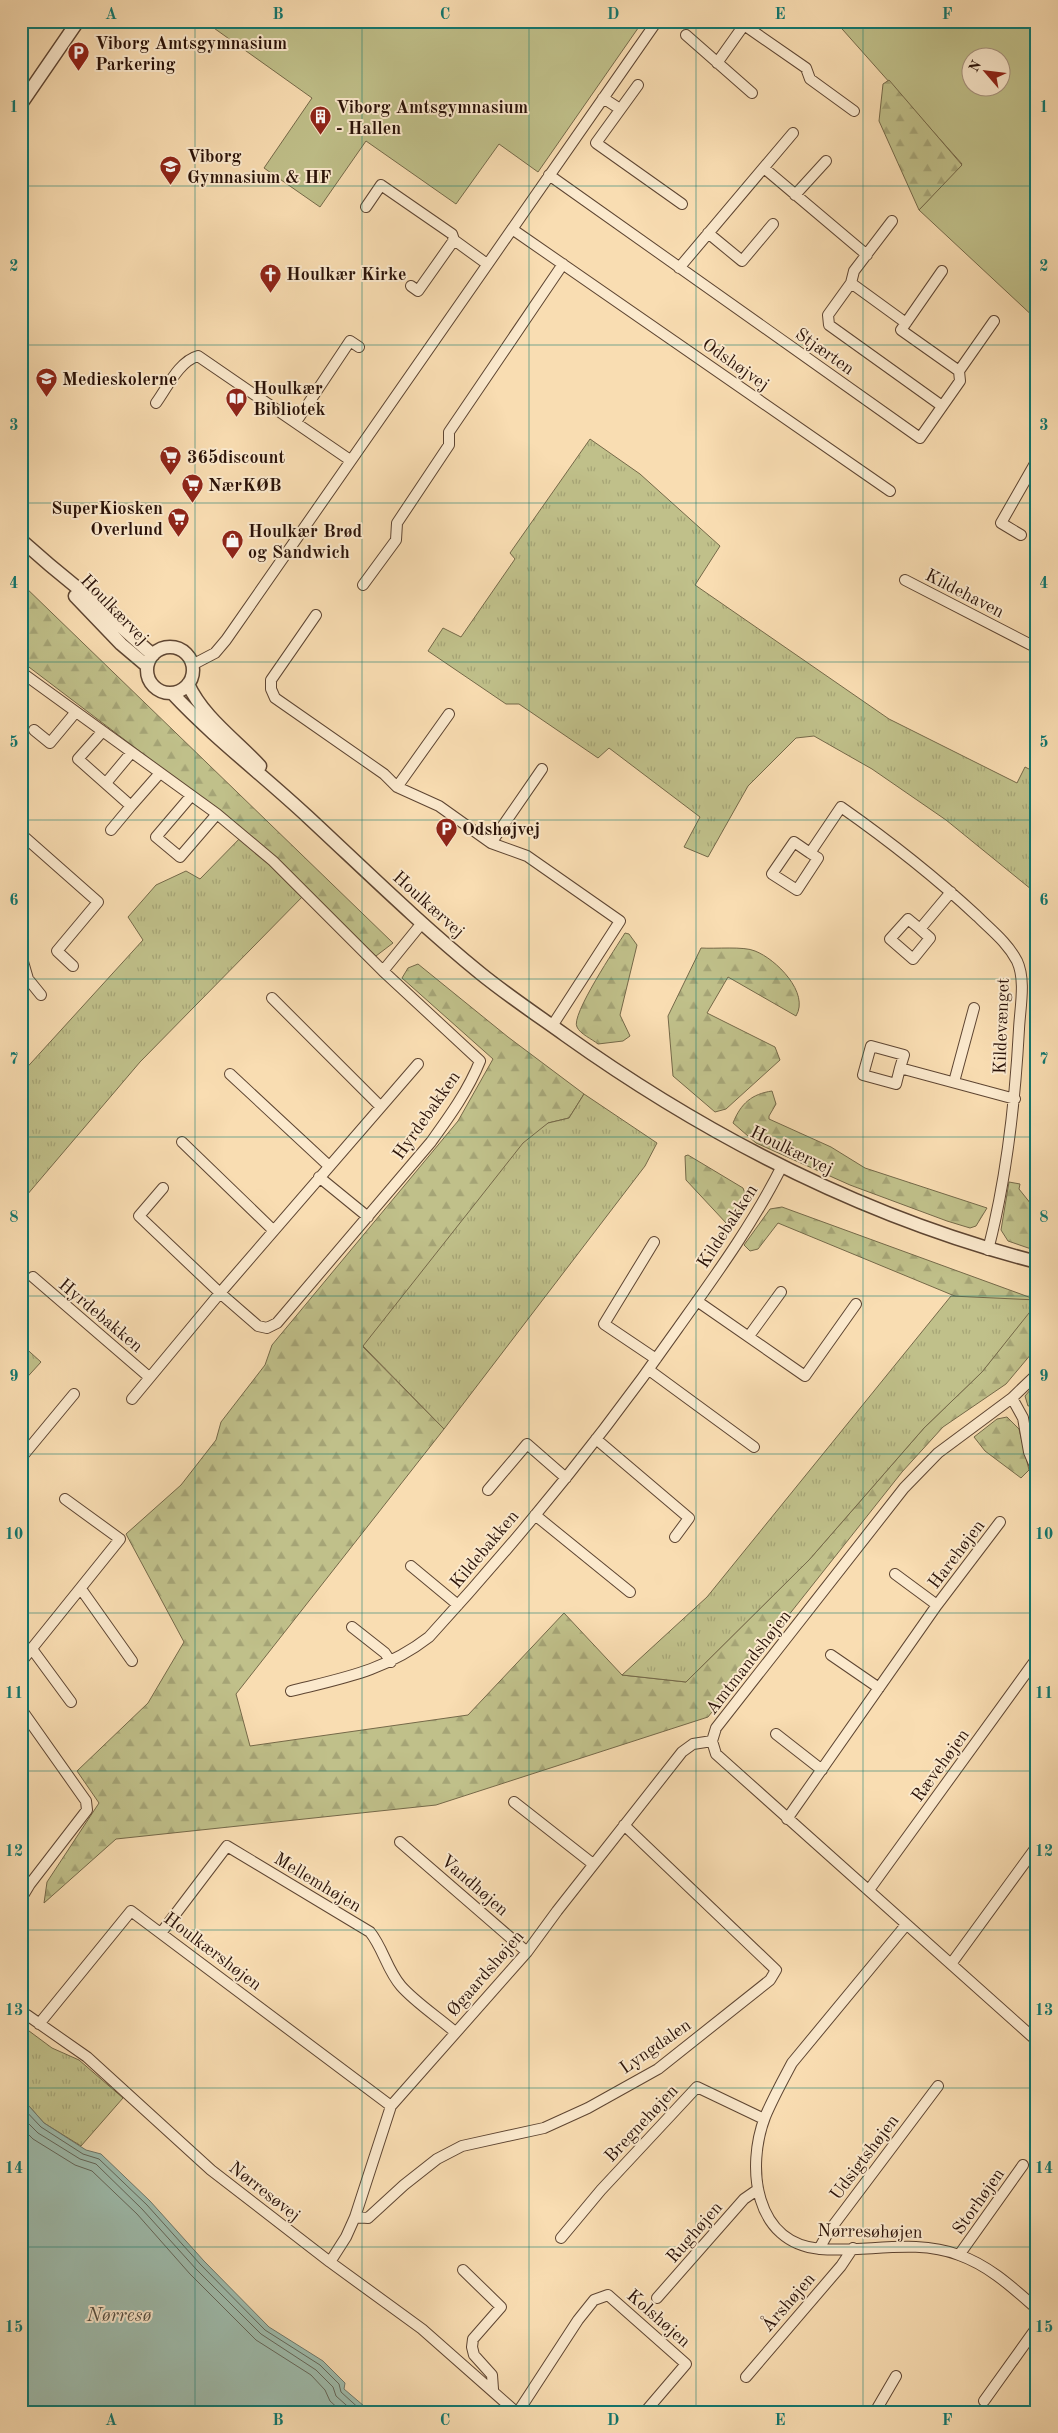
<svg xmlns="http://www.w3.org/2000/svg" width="1058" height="2433" font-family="'Old Standard TT',serif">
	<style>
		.green { fill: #c0c08a; stroke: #756949; fill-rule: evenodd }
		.forest { fill: url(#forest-firs); stroke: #756949 }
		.park { fill: url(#park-tufts); stroke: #756949 }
		.water { fill: #9ebcad; stroke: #70786b }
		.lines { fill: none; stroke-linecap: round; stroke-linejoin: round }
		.shore { stroke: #64675a; stroke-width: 1 }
		.minor-casing { stroke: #5e4532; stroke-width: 12 }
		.tertiary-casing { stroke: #5e4532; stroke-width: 15 }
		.minor { stroke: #fbe9cd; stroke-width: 10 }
		.tertiary { stroke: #fbe9cd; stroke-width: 12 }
		.grid { fill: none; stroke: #0f766e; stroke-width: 1; stroke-opacity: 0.55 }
		.labels { text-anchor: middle; stroke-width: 4; stroke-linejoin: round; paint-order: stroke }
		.poi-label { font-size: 18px; font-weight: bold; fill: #2a1208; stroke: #fbe9cd; text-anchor: start }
		.street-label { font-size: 18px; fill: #2a1208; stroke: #fbe9cd }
		.water-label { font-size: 19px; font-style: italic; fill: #534e42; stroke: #fbe9cd }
		.neatline { fill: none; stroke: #0f766e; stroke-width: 2 }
		.grid-label { font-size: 16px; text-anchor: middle; font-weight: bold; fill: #0f766e }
	</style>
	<defs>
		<pattern id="forest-firs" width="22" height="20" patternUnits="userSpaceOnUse" patternTransform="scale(1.25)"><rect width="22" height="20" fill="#c0c08a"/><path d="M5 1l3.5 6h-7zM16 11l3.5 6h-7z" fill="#a5a476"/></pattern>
		<pattern id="park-tufts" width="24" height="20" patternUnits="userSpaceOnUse" patternTransform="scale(1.25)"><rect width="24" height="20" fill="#c0c08a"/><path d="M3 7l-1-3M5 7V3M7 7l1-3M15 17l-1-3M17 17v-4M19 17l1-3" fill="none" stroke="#a5a476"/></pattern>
	</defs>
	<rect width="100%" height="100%" fill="#f9ddb2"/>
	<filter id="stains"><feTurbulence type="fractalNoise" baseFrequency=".004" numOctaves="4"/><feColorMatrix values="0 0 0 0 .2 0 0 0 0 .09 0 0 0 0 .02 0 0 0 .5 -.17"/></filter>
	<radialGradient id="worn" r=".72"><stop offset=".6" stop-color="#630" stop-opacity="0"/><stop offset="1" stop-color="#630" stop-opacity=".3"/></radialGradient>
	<path class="green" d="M204 21H643L538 172 499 144 456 204 366 141 320 207 264 168 312 98Z
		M835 21H1037V320L919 210 962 164ZM970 58H1000V88H970Z"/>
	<path class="forest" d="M889 80 962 165 919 210 879 121 883 84Z
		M21 583 393 943 376 956 246 832 21 661Z
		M625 933 629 934 637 945 620 1015 630 1036 623 1041 598 1044C592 1039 580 1034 577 1027 570 1016 617 946 625 933Z
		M701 948C715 949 744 946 755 951 776 959 810 993 796 1016L728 977 707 1013 775 1047 780 1060 726 1109 715 1112 673 1076 668 1016Z
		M418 964 508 1037 584 1094 569 1118 548 1123 363 1347 444 1429 236 1694 250 1746 468 1715 564 1613 622 1675 686 1682 809 1560 924 1428 982 1372 1020 1323 778 1223 758 1249 750 1251 744 1245 770 1209 782 1207 1037 1300V1347L1006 1384 943 1427 902 1472 708 1717 436 1805 116 1839 44 1903 47 1882 99 1803 77 1771 148 1703 184 1642 126 1534 181 1485 216 1440 221 1422 265 1365 272 1345 458 1121 493 1059 402 978 408 968Z
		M772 1091 776 1104 769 1116V1119L831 1147 865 1168 987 1208 976 1226 970 1228 947 1221 850 1185 756 1143 733 1123C741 1103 752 1094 772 1091Z
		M688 1155 743 1188 746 1196 736 1217 727 1224 686 1180 685 1156Z
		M1009 1182 1020 1184 1019 1189 1031 1204 1037 1202V1251L1008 1241 1001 1230Z
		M1037 1382V1405L1028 1406 1025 1396Z
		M1007 1417 1019 1429 1029 1470 1021 1478 985 1451 974 1437 997 1419Z"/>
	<path class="park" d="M590 439 640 474 720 546 695 585 889 719 1017 783 1025 767 1037 773V894L946 820 872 769 814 736 796 738 748 786 708 857 684 847 700 817 609 748 598 758 519 704H506L428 651 443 628 461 637 515 559 510 553Z
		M246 832 308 891 140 1062 21 1202V1074L143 940 128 917 156 885 186 871 200 879Z
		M584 1094 657 1143 645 1166 444 1429 363 1346 523 1143 548 1123 569 1118Z
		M951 1296 1037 1300V1303L982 1372 924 1428 809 1560 686 1682 622 1675 707 1597Z
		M21 1344 41 1362 21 1384Z
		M21 2025 52 2048 79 2060 123 2098 81 2146 44 2123 21 2097Z"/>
	<path class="water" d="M21 2097 44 2123 86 2150 101 2154 150 2201 204 2261 269 2327 323 2361 345 2383 344 2389 371 2412H21Z"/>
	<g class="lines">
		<path class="shore" d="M21 2106 41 2127 83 2154 99 2159 147 2205 200 2264 265 2330 320 2365 339 2384 341 2392 363 2412
			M21 2116 38 2133 80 2159 96 2164 142 2209 196 2269 261 2334 316 2370 333 2387 336 2396 354 2412
			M21 2127 33 2139 75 2165 92 2171 137 2214 190 2274 256 2340 311 2375 325 2390 330 2401 342 2412"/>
		<defs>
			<path id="minor" d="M742 21 744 25 806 68 810 79 854 111
				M686 35 752 93
				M717 63 744 25
				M21 85 30 91
				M638 85 596 143 682 204
				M603 98 620 109
				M764 168 867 255
				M549 175 920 438 960 381 959 371 994 321
				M795 195 826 161
				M366 207 381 185 452 234 454 240
				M892 221 854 271 851 283 828 315 829 325 942 406
				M512 229 890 491
				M708 233 742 261 773 224
				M679 268 793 133
				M942 271 901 330 959 371
				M851 283 906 323
				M411 286 418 291 454 240 487 264
				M156 403C167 388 179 361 198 356L350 460
				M296 422 350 341 359 347
				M1021 535 1001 523 1037 460
				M905 580 1037 648
				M363 585 396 540 397 523 449 445V432L563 264
				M316 615 271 680V689L275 698 384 774 397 787 439 806 491 843 527 856 620 921 552 1026
				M192 665 215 653 226 640 657 21
				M21 672 217 814 273 861 383 971
				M34 730 50 743 75 713
				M102 732 78 759 131 806 160 773
				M106 783 131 753
				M397 787 449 714
				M191 796 156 837 180 857 217 814
				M111 830 131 806
				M21 834 98 902 57 951 73 966
				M491 843 542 769
				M810 853 794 842 772 874 797 890 818 858 810 853 841 807C888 840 934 876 977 916 991 930 1007 942 1017 961 1026 980 1020 1008 1019 1029 1015 1104 1007 1177 988 1250
				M920 929 930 938 913 959 890 939 908 919 920 929 951 892
				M21 955 28 979 41 995
				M272 998 380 1106
				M900 1068 896 1084 863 1075 871 1046 904 1055 900 1068 1015 1099
				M230 1074 329 1166
				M954 1082 974 1008
				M182 1142 273 1230
				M319 1177 368 1217
				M163 1188 139 1216 220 1293 418 1064
				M654 1242 604 1324 656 1359
				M33 1277 149 1377
				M697 1301 805 1376 856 1304
				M749 1336 781 1292
				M649 1370 754 1447
				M1037 1374 1012 1398 938 1453 904 1488 716 1728 712 1741 716 1754 1037 2041
				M1012 1398 1023 1418 1029 1452 1037 1471
				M132 1399 220 1293 258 1326 267 1328 277 1323 431 1142C449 1117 468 1091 480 1061L383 971 422 923
				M596 1439 689 1518 675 1537
				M21 1458 74 1394
				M488 1490 527 1444 566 1478
				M535 1515 630 1592
				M411 1566 458 1605
				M895 1574 937 1605
				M81 1589 132 1661
				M352 1627 385 1653 391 1662
				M32 1649 71 1702
				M831 1655 879 1688
				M21 1662 120 1539 65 1499
				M291 1691C343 1678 385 1671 429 1637 518 1540 602 1437 678 1328 715 1276 753 1224 782 1166
				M21 1709 86 1801 87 1810 30 1884 21 1899
				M776 1734 822 1770
				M514 1802 593 1864
				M787 1819 937 1605 1000 1522
				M400 1842 527 1952
				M869 1890 1037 1658
				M906 1925 792 2063C783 2080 773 2098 765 2117 746 2167 754 2243 820 2249 866 2253 914 2238 959 2255 990 2266 1013 2288 1037 2309
				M161 1933 227 1846 370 1932C383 1948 387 1970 401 1986 416 2003 438 2017 455 2032
				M951 1964 1037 1846
				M21 2016 27 2015 87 2057 211 2170 330 2262 422 2329 516 2412
				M39 2024 131 1911 391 2106
				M355 2217 368 2218 404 2185 437 2159 462 2146 544 2128 588 2108 658 2069 770 1980 776 1970 624 1825
				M561 2238 601 2190 697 2087 764 2119
				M819 2249 829 2231 938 2086
				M959 2255 1023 2165
				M330 2262 346 2237 355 2217 391 2106 527 1952 557 1911 682 1752 693 1744 712 1741
				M463 2270 501 2307 473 2339 472 2347 474 2355 492 2375 493 2389
				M657 2298 744 2199 757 2190
				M746 2377 841 2266 853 2248
				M984 2401 1037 2327
				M518 2412 578 2320 594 2300 608 2295 686 2364 645 2412
				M875 2412 896 2376"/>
			<path id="tertiary" d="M21 104 78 21
				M21 540C41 558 60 574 80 590 105 611 128 634 153 655
				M75 596 121 644 147 666
				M147 670a23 23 0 1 1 46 0a23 23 0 1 1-46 0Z
				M188 684C203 717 236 740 260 766
				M172 693C214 738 263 775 308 817 365 870 420 924 480 973 507 995 537 1015 565 1035 708 1137 866 1218 1037 1262"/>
		</defs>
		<use href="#minor" class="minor-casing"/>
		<use href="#tertiary" class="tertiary-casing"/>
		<use href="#minor" class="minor"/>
		<use href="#tertiary" class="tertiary"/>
	</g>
	<path class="grid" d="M195 21V2412M362 21V2412M529 21V2412M696 21V2412M863 21V2412M21 186H1037M21 345H1037M21 503H1037M21 662H1037M21 820H1037M21 979H1037M21 1137H1037M21 1296H1037M21 1454H1037M21 1613H1037M21 1771H1037M21 1930H1037M21 2088H1037M21 2247H1037"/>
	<defs>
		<symbol id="parking-pin" viewBox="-11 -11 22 30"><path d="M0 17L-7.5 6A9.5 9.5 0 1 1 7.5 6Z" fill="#8f2418" stroke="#fbe9cd"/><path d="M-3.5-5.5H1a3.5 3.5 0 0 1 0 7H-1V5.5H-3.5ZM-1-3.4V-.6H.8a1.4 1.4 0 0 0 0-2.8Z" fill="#fff"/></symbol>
		<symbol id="building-pin" viewBox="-11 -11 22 30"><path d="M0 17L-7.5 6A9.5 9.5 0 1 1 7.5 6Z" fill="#8f2418" stroke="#fbe9cd"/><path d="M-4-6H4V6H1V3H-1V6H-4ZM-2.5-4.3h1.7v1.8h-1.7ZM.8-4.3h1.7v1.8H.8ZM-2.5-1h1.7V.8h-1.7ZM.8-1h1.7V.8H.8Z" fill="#fff"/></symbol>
		<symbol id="school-pin" viewBox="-11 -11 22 30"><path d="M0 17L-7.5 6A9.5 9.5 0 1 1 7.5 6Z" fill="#8f2418" stroke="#fbe9cd"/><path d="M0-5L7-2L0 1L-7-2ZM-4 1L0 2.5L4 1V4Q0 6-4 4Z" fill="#fff"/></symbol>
		<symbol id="church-pin" viewBox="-11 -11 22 30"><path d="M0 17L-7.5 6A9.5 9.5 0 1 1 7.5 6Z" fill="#8f2418" stroke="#fbe9cd"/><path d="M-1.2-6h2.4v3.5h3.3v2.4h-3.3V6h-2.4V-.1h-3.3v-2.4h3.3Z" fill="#fff"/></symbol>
		<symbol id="library-pin" viewBox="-11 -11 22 30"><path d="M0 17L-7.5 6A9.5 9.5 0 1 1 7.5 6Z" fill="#8f2418" stroke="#fbe9cd"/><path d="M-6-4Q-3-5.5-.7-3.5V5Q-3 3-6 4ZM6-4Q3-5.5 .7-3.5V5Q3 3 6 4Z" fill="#fff"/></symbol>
		<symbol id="supermarket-pin" viewBox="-11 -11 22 30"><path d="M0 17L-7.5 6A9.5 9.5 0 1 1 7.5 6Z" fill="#8f2418" stroke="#fbe9cd"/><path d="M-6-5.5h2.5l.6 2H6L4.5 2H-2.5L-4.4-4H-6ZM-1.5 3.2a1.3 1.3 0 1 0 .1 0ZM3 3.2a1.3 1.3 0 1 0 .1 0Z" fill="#fff"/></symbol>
		<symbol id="shop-pin" viewBox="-11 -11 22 30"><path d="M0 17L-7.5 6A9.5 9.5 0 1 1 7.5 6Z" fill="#8f2418" stroke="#fbe9cd"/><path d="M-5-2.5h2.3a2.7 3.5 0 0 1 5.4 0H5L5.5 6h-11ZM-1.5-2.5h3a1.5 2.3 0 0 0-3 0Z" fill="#fff"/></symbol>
	</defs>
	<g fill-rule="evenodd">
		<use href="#parking-pin" x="66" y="40" width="25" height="34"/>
		<use href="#building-pin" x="308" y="104" width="25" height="34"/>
		<use href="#school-pin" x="158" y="154" width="25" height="34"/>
		<use href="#church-pin" x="258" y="262" width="25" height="34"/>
		<use href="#school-pin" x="34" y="366" width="25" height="34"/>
		<use href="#library-pin" x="224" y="386" width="25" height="34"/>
		<use href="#supermarket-pin" x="158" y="444" width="25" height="34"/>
		<use href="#supermarket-pin" x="180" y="472" width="25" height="34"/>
		<use href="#supermarket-pin" x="166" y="506" width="25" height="34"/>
		<use href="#shop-pin" x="220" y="528" width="25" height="34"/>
		<use href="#parking-pin" x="434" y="816" width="25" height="34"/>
	</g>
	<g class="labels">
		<g class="poi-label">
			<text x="95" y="49">Viborg Amtsgymnasium<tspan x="95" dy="21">Parkering</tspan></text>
			<text x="336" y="113">Viborg Amtsgymnasium<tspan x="336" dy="21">- Hallen</tspan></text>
			<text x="187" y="162">Viborg<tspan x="187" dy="21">Gymnasium &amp; HF</tspan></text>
			<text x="286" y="280">Houlkær Kirke</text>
			<text x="62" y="385">Medieskolerne</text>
			<text x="253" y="394">Houlkær<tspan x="253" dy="21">Bibliotek</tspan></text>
			<text x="187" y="463">365discount</text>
			<text x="208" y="491">NærKØB</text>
			<text x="163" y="514" text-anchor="end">SuperKiosken<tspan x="163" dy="21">Overlund</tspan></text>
			<text x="248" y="537">Houlkær Brød<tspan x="248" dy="21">og Sandwich</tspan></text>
			<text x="462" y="835">Odshøjvej</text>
		</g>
		<g class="street-label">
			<text transform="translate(825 351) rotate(35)" y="6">Stjærten</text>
			<text transform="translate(736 364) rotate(35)" y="6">Odshøjvej</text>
			<text transform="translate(965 593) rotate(27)" y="6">Kildehaven</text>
			<text transform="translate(115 609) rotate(46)" y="6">Houlkærvej</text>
			<text transform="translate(429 904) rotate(42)" y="6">Houlkærvej</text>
			<text transform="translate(1001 1026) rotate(-88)" y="6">Kildevænget</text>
			<text transform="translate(426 1115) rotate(-55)" y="6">Hyrdebakken</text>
			<text transform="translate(792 1150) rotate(26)" y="6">Houlkærvej</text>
			<text transform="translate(727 1226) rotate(-57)" y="6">Kildebakken</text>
			<text transform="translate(101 1315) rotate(40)" y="6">Hyrdebakken</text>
			<text transform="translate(484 1549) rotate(-50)" y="6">Kildebakken</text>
			<text transform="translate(956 1554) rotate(-53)" y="6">Harehøjen</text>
			<text transform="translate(748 1662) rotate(-52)" y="6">Amtmandshøjen</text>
			<text transform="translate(940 1765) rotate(-54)" y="6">Rævehøjen</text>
			<text transform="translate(318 1882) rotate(31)" y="6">Mellemhøjen</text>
			<text transform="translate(475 1885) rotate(41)" y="6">Vandhøjen</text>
			<text transform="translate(213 1951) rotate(37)" y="6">Houlkærshøjen</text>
			<text transform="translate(485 1973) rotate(-49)" y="6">Øgaardshøjen</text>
			<text transform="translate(655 2046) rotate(-35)" y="6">Lyngdalen</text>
			<text transform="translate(641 2123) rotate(-47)" y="6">Bregnehøjen</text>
			<text transform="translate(864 2157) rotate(-53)" y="6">Udsigtshøjen</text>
			<text transform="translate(265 2191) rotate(38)" y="6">Nørresøvej</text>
			<text transform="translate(978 2201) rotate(-55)" y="6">Storhøjen</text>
			<text transform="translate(870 2231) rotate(1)" y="6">Nørresøhøjen</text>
			<text transform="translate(694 2232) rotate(-49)" y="6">Rughøjen</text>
			<text transform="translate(788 2302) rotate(-49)" y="6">Årshøjen</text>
			<text transform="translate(659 2318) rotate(41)" y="6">Kolshøjen</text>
		</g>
		<g class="water-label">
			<text x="119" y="2321">Nørresø</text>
		</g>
	</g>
	<rect width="1058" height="2433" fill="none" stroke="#f9ddb2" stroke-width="55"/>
	<g transform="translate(986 72) rotate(298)"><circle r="24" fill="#fbe9cd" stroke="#a7937e"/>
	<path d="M0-4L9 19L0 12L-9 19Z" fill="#8f2418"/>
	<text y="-8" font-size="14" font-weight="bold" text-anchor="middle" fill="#2a1208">N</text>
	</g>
	<rect x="28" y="28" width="1002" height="2378" class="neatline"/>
	<g class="grid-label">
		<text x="111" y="19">A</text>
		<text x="278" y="19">B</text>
		<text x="445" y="19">C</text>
		<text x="613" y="19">D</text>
		<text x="780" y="19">E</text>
		<text x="947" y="19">F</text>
		<text x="14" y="112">1</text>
		<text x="1044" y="112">1</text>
		<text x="14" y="271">2</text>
		<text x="1044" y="271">2</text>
		<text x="14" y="430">3</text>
		<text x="1044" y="430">3</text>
		<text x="14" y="588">4</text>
		<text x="1044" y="588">4</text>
		<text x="14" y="747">5</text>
		<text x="1044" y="747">5</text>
		<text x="14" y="905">6</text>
		<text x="1044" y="905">6</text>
		<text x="14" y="1064">7</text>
		<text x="1044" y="1064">7</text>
		<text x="14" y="1222">8</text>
		<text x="1044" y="1222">8</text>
		<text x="14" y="1381">9</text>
		<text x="1044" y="1381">9</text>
		<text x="14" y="1539">10</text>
		<text x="1044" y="1539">10</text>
		<text x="14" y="1698">11</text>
		<text x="1044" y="1698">11</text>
		<text x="14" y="1856">12</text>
		<text x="1044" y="1856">12</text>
		<text x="14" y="2015">13</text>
		<text x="1044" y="2015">13</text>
		<text x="14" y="2173">14</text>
		<text x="1044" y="2173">14</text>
		<text x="14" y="2332">15</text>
		<text x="1044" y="2332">15</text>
		<text x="111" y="2425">A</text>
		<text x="278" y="2425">B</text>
		<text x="445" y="2425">C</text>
		<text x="613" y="2425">D</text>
		<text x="780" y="2425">E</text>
		<text x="947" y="2425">F</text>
	</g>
	<rect width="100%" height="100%" filter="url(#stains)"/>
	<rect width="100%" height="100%" fill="url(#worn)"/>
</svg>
